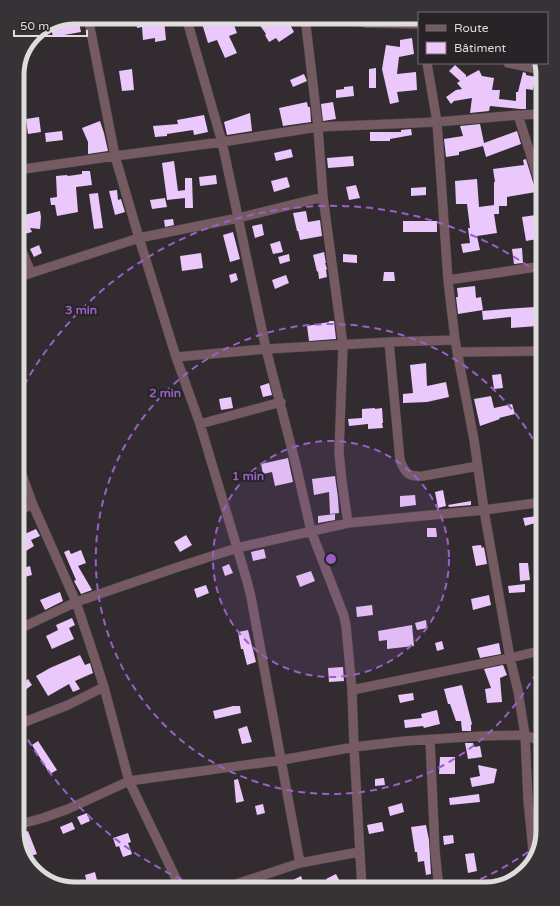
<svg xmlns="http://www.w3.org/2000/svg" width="560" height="906" font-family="'Varela Round',sans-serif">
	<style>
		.building { fill: #eac8fb }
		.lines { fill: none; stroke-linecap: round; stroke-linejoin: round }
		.minor-casing { stroke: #4e484c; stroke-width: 10 }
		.minor { stroke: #755b61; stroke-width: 9 }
		.ring { fill: none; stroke: #9961c8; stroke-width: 2; stroke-dasharray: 7 5 }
		.rim { fill: none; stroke: #dfdcde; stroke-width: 5 }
		.centre { fill: #9961c8; stroke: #282326; stroke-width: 2 }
		.ring-label { font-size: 12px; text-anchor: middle; font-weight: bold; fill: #9961c8; stroke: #282326; stroke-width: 4; stroke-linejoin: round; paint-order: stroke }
	</style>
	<rect width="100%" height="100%" fill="#322c30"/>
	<path class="building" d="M136 17H154L155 20 164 19 166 40 155 42V38L143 40 142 27 137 28Z
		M200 17H231L237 33 229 36 237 53 225 58 217 40 208 43Z
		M254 17H286L294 32 279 42 276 38 269 42 265 35 266 34Z
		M79 23 81 32 53 37 51 28Z
		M412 38 414 54 399 57 397 74 416 72 417 90 397 92 399 102 390 104 382 69 386 45 400 47V40Z
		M455 65 466 75V77L479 70 482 76 494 78 492 90H500L499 99 516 101V92H518L523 72 526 73V75L536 77 533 90 526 89V109H520L490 106 489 111 470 113 472 98 454 101 451 104 446 97 456 90 462 89 457 83 460 81 449 71Z
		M376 68V88H369V69Z
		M132 69 134 90 122 91 119 71Z
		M304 74 307 81 293 87 290 80Z
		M353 86 354 96 336 98V90L344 89V87Z
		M307 102 308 107H310L311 122 283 126 279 108Z
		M333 102 336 119 323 121 321 104Z
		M250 113 252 131 227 135 224 122Z
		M204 115 208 132 194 135 193 130 167 134V136L155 137 153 126 178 124 177 120Z
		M39 117 41 132 28 134 26 119Z
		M100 121 104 133 108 151 88 154V142L82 128Z
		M480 124 484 143 517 131 521 144 486 157 483 146 459 152V155L446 157 444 139 463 136 460 126Z
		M411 129 412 135 390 139V141H370V132H401V130Z
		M62 131 63 140 46 142 45 133Z
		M291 149 293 157 276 161 274 153Z
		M353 156 354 166 328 168 327 158Z
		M526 159 536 192 507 197V206H499V214H494L497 233 477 236 480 250 463 253 461 244 470 243 468 228H470L467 204H456L455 181 477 179 479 207 494 205V182H495L493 169 524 165 523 160Z
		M174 161 178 191 185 190V178H192L193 208H185V198L167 200 162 163Z
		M82 171H90L92 185 76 187 78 212 57 216 55 205H51L50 198 57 197 56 176 67 175 68 176 82 174Z
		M216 175 217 184 200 186 199 177Z
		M287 177 290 187 274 192 271 181Z
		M356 185 360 198 349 200 346 187Z
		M426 187V195L411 196V188Z
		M117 190 118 200 121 199 125 212 115 215 109 191Z
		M98 193 103 228 94 229 89 194Z
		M165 198 167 207 152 209 150 200Z
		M21 209 24 215 40 211 41 217 40 229 30 228 32 232 24 234 18 210Z
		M306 211 308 222 320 220 322 236 300 240 298 231H297L293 213Z
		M543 214V238L526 241 522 217Z
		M173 219 174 225 165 227 164 220Z
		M403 221H437V232H403Z
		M262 224 264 235 255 238 252 226Z
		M233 232 240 259 230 262 223 235Z
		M280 241 283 252 273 254 270 244Z
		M39 245 42 253 34 257 30 249Z
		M522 248 523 263 514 264 512 249Z
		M324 252 326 263H325L327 269 326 270 327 277 319 279 318 271 317 272 313 255Z
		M201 253 203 268 182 271 180 256Z
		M289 254 290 261 280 264 278 257Z
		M343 254 357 255V263L343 262Z
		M384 272H394L395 281H383Z
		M236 273 238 280 231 283 229 275Z
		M286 275 289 283 275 289 272 280Z
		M475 286 476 298 481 297 483 310 458 314 456 297H458L457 288Z
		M535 307 537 326 511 328V317L483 320 482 311 506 309Z
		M329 321H334L336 339 309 341 307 326 329 322Z
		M426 363 427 386 446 382 449 397 427 402 403 403V394L413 393 410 365Z
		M501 374 503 388 494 389 492 375Z
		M269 383 272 395 263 397 260 386Z
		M491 396 494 408 512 404 515 414 499 418 500 419 480 426 474 399Z
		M231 397 233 408 221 410 219 399Z
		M375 408V409L382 408 383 423H382L383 428 368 429V424L349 426 348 419 362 418V409Z
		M288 458 293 482 275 486 272 472 263 474 261 464Z
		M335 476 338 498 339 513 330 514 329 492 314 495 312 479Z
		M443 490 446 506 438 508 435 492Z
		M415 495 416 505 400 507V496Z
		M471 501V505L449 507 448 505Z
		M335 514V520L318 523V516Z
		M543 515V545H538L535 523 525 526 523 518Z
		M427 528H436L437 537H427Z
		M36 529 40 536 31 540 34 546 26 551 18 537Z
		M186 535 192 545 180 552 174 542Z
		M481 545 482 548 484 547 487 564 476 566 472 546Z
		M264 549 266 558 253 561 251 552Z
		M69 550 71 554 81 550 86 563 78 566 92 590 81 594 74 581 76 580 64 552Z
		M519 563H528L530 580 520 581Z
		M229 564 233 573 225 576 222 567Z
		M30 566 32 575 17 579V570Z
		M311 571 315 581 300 587 296 576Z
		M525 584V592L509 593 508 586Z
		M206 585 209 593 197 598 194 589Z
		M60 592 63 601 45 610 40 600Z
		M489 595 491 605 473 610 471 599Z
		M372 605 373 615 357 617 356 607Z
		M72 618 75 625 69 628 74 639 52 649 46 636 58 630 56 625Z
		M543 618V643H541L534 620Z
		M426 620 427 628 417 630 415 623Z
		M412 625 414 646 387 649V640L379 641 378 631Z
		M248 630 256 662 247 665 243 649H241L238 632Z
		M442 641 444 649 437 651 435 643Z
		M499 643 501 654 480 658 477 648Z
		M80 655 85 665 90 663 93 673 75 681 80 689 73 692 69 684 48 696 36 676 50 668Z
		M503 665 507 675 500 678 502 702 487 703 485 689 491 688 484 669Z
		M343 667 344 681 329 682 328 668Z
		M28 679 32 685 17 696V687Z
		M462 685 472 724 471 725V731H462L461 721H456L450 704H448L444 689Z
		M413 693 414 700 400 703 398 695Z
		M233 706H240L241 713 215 719 213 711Z
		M437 710 440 724 424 728 423 726 405 728 404 720 422 718 421 714Z
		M247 726 252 742 242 744 238 729Z
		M38 741 57 770 50 774 32 745Z
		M465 743H473L474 747 480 746 482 757 468 759Z
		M440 757H455V774H439Z
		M478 765 497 769 494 783 472 787 470 778 480 776Z
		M384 778 385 785 375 786V779Z
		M17 779 26 795 20 798 26 809 17 814Z
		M238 779 244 801 236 803 234 780Z
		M479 794 480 802 450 805 449 798Z
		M402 803 404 812 390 816 388 807Z
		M263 804 265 813 257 815 255 806Z
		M87 813 90 821 81 825 77 817Z
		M72 822 75 829 63 834 60 827Z
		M382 822 384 831 369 834 367 825Z
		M426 825 429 840 431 874 426 875 424 861 418 862 417 852H415L411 827Z
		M28 831 37 854 24 858 23 857 18 834Z
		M128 833 131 842 128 843 132 854 123 857 119 846 116 847 113 838Z
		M453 835 454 843 444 845 443 836Z
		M474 853 477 871 468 873 465 854Z
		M95 872 97 880 87 883 85 875Z
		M336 874 340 882 331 887 326 879Z
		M301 876 306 889H296L293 880Z
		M401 880H422V889H400Z"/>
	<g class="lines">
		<defs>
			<path id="minor" d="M88 17 115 156 139 238 176 357 200 424 247 581 251 597 300 863
				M186 17 222 142 266 349 297 469 311 531 344 616 346 626 352 690 354 747 362 889
				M305 17 318 127 323 197 343 345 339 452 342 482 348 523
				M337 17 367 23 419 24
				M427 63 437 122 448 280 455 340 474 440 484 510 510 658 518 691 525 735 528 800 534 861
				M508 63 542 70
				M518 115 543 194
				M17 170 115 156 222 142 318 127 437 122 518 115 543 114
				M17 239 31 273
				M17 278 31 273 139 238 238 218 323 197
				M448 280 543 266
				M389 342 400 460C405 473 408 477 423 476L478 466
				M457 352 543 351
				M176 357 266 349 389 342 455 340
				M200 424 281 402
				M17 461 33 505 76 602 93 653 104 687 129 781 181 889
				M17 510 33 505
				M17 630 76 602 181 566 237 548 348 523 484 510 543 502
				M352 690 510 658 543 650
				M17 725 68 705 104 687
				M430 740 435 851 439 889
				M17 825 43 818 68 809 129 781 282 760 354 747 405 741 482 736 525 735 543 742
				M221 889 300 863 359 852"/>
		</defs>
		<use href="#minor" class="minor-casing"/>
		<use href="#minor" class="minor"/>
	</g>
	<circle cx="331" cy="559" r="118" fill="#9961c8" fill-opacity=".12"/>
	<g class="ring">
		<circle cx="331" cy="559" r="118"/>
		<path d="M542 662A235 235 0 1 1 542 456"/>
		<path d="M538 845A353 353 0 0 1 458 889M204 889A353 353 0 0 1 18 722M18 396A353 353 0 0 1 541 275"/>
	</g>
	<path d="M0 0H560V906H0ZM75 24H485A51 51 0 0 1 536 75V831A51 51 0 0 1 485 882H75A51 51 0 0 1 24 831V75A51 51 0 0 1 75 24Z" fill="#373235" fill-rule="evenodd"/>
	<path class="rim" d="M75 24H485A51 51 0 0 1 536 75V831A51 51 0 0 1 485 882H75A51 51 0 0 1 24 831V75A51 51 0 0 1 75 24Z"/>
	<circle cx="331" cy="559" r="6" class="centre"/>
	<g class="ring-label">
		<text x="81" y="314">3 min</text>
		<text x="165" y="397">2 min</text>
		<text x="248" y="480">1 min</text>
	</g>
	<rect x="418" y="12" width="130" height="52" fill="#282326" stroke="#716d70"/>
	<rect x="426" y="25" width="20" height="6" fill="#755b61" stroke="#716d70"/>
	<text x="454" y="32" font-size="12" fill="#dfdcde">Route</text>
	<rect x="426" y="42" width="20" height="12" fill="#eac8fb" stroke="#716d70"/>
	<text x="454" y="52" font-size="12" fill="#dfdcde">Bâtiment</text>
	<path d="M14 30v6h73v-6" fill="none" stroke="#dfdcde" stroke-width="2"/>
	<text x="20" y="30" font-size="12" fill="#dfdcde" stroke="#282326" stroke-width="3" paint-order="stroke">50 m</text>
</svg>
